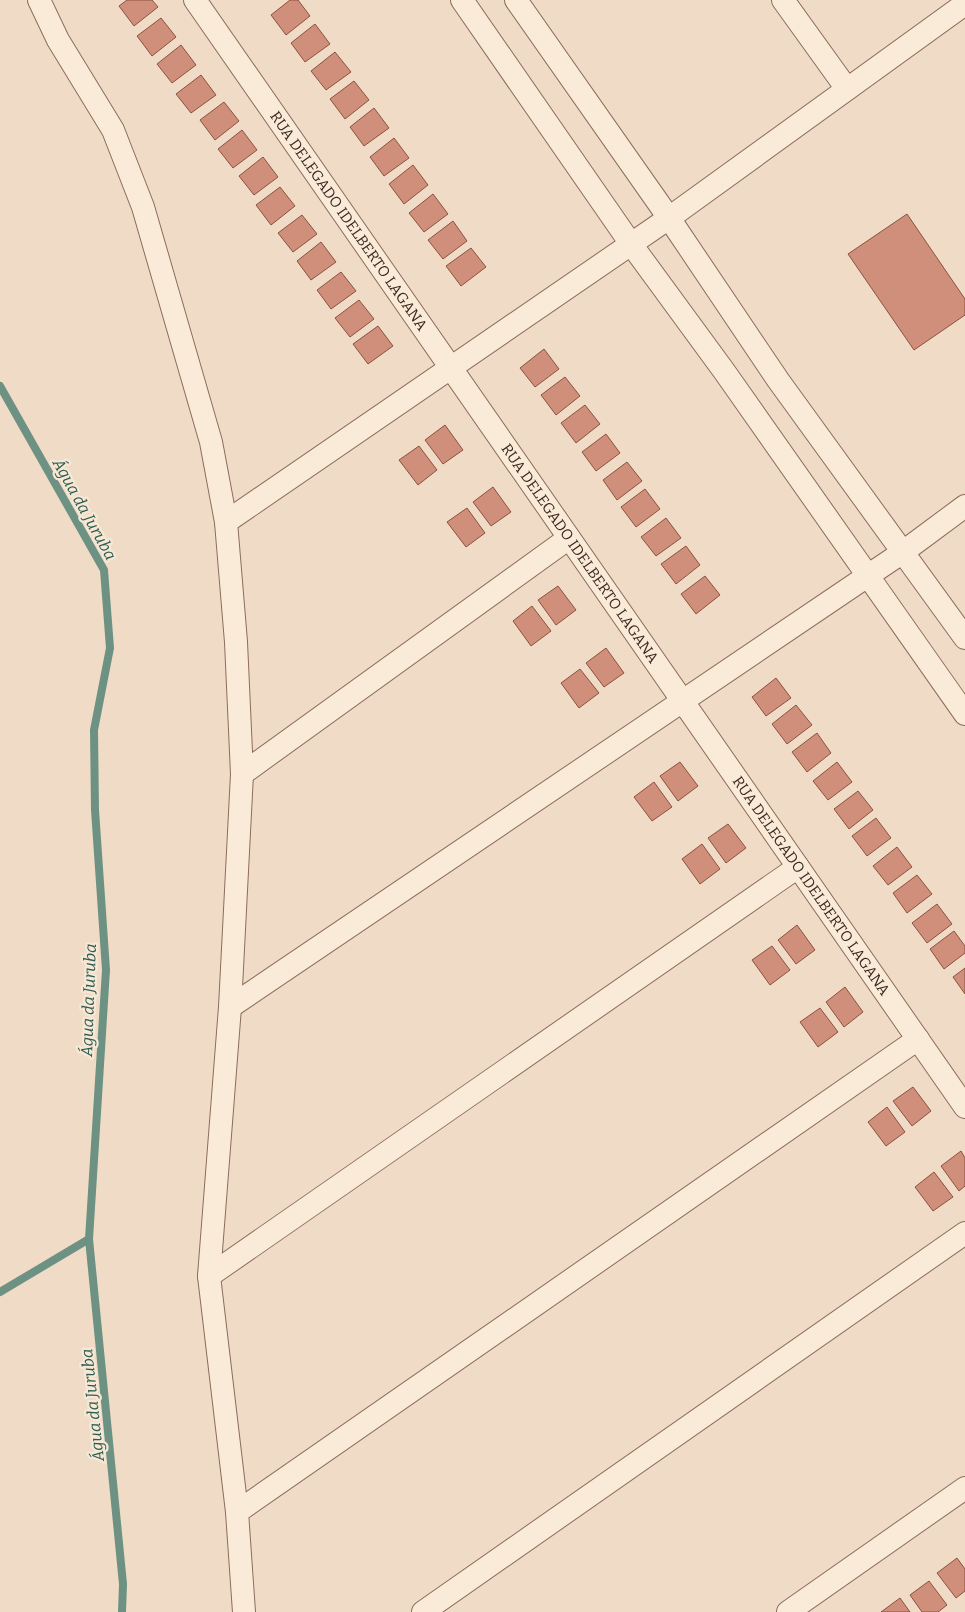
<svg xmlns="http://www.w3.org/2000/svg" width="965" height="1612" font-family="Bitter,serif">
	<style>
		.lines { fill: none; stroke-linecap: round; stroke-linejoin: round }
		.stream { stroke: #6d9283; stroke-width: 8 }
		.building { fill: #cf8f7a; stroke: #8c513f }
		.street-casing { stroke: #8c6c5b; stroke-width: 24 }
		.street { stroke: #faebd9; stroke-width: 22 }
		.labels { text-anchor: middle; stroke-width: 4.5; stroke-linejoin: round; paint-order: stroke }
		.street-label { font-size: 15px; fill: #3c281f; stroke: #f7e8d6 }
		.water-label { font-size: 16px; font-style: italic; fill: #2e5c51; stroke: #f7e8d6 }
	</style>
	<rect width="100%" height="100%" fill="#f0dcc6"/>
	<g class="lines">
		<path class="stream" d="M0 386 104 570 110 648 94 730 95 810 106 970 89 1239 123 1584 122 1612
			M0 1292 89 1239"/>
	</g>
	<path class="building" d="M127 0H152L158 7 134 26 119 6Z
		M290 0H298L310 16 286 35 271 15Z
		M161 18 176 37 152 56 137 36Z
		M315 24 330 44 305 62 291 43Z
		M181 45 196 65 172 83 157 64Z
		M335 52 351 72 326 90 311 71Z
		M201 75 216 95 191 113 176 94Z
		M354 81 369 100 345 119 330 99Z
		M224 102 239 121 215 140 200 120Z
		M374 108 389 128 364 146 350 127Z
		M242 130 257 150 233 168 218 149Z
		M394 138 409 158 384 176 370 157Z
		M263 157 278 177 254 195 239 176Z
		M413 165 428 185 404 204 389 184Z
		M280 187 295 206 271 225 256 205Z
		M433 194 448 214 424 232 409 213Z
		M907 214 965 299V315L914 350 848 254Z
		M302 215 317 234 293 252 278 233Z
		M453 221 467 241 443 259 428 240Z
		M321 242 336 262 311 280 297 261Z
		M471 248 486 267 461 286 446 266Z
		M341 272 356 291 331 309 317 290Z
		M359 300 374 319 350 337 335 318Z
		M378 326 393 346 368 364 353 344Z
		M544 349 559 369 535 387 520 368Z
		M565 377 580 396 556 415 541 395Z
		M585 405 600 424 576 443 561 423Z
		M445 425 463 450 443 464 425 440Z
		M606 434 620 453 596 471 582 452Z
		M419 446 437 470 418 485 399 460Z
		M627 462 642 481 617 500 603 480Z
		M493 487 511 512 491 526 473 502Z
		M645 489 660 509 636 527 621 507Z
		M467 508 485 533 466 547 447 522Z
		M666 518 681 538 656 556 641 537Z
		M686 546 700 565 676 584 661 564Z
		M705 576 720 595 696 614 681 594Z
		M558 586 576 610 556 625 538 600Z
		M532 606 551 631 531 646 513 621Z
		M606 648 624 673 604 687 586 663Z
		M580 669 599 693 579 708 561 683Z
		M776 678 791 698 766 716 752 697Z
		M796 705 812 725 787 744 772 724Z
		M817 733 831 753 807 772 792 752Z
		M680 762 698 786 678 801 660 776Z
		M837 762 852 782 828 800 813 781Z
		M654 782 672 807 652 821 634 797Z
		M858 791 873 810 849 829 834 809Z
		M876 818 891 838 867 856 852 836Z
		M728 824 746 848 726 863 708 838Z
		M702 844 720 869 700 884 682 859Z
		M897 847 912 867 888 885 873 866Z
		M917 875 932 894 907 913 893 893Z
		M937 904 952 924 927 943 912 923Z
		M797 925 815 950 796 964 778 940Z
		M954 931 965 946V953L944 969 930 949Z
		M772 946 790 970 770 985 752 960Z
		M965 968V994L953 977Z
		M845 987 863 1012 844 1027 826 1002Z
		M820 1008 838 1032 818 1047 800 1022Z
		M913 1087 931 1111 912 1126 893 1101Z
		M887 1107 905 1132 886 1146 868 1122Z
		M961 1151 965 1158V1186L959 1191 941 1166Z
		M934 1172 953 1197 933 1211 915 1187Z
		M957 1558 965 1569V1591L956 1598 937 1573Z
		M929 1581 947 1605 938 1612H922L910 1595Z
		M900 1598 910 1612H881Z"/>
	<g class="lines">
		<defs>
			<g id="street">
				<path d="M39 0 58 40 113 130 143 207 211 442 226 522 236 642 242 774 230 1007 209 1276 237 1512 244 1612"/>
				<path id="s1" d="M195 0 965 1107"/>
				<path d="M462 0 631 244 724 371 965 714"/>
				<path d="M516 0 669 218 778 380 965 638"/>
				<path d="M783 0 847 89"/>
				<path d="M226 522 669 218 965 4"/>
				<path d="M242 774 569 538"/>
				<path d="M230 1007 903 552 965 506"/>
				<path d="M209 1276 798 867"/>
				<path d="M237 1512 918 1039"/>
				<path d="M423 1612 965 1233"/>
				<path d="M788 1612 965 1488"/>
			</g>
		</defs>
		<use href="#street" class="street-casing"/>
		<use href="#street" class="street"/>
	</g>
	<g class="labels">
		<g class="street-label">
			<text dy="5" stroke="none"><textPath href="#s1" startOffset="269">RUA DELEGADO IDELBERTO LAGANA</textPath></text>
			<text dy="5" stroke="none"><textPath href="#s1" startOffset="674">RUA DELEGADO IDELBERTO LAGANA</textPath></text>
			<text dy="5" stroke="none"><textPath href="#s1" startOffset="1079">RUA DELEGADO IDELBERTO LAGANA</textPath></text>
		</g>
		<g class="water-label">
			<text transform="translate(85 509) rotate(61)" y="6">Água da Juruba</text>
			<text transform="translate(88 1000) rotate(-88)" y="6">Água da Juruba</text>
			<text transform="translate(92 1405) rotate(-96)" y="6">Água da Juruba</text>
		</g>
	</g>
</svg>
